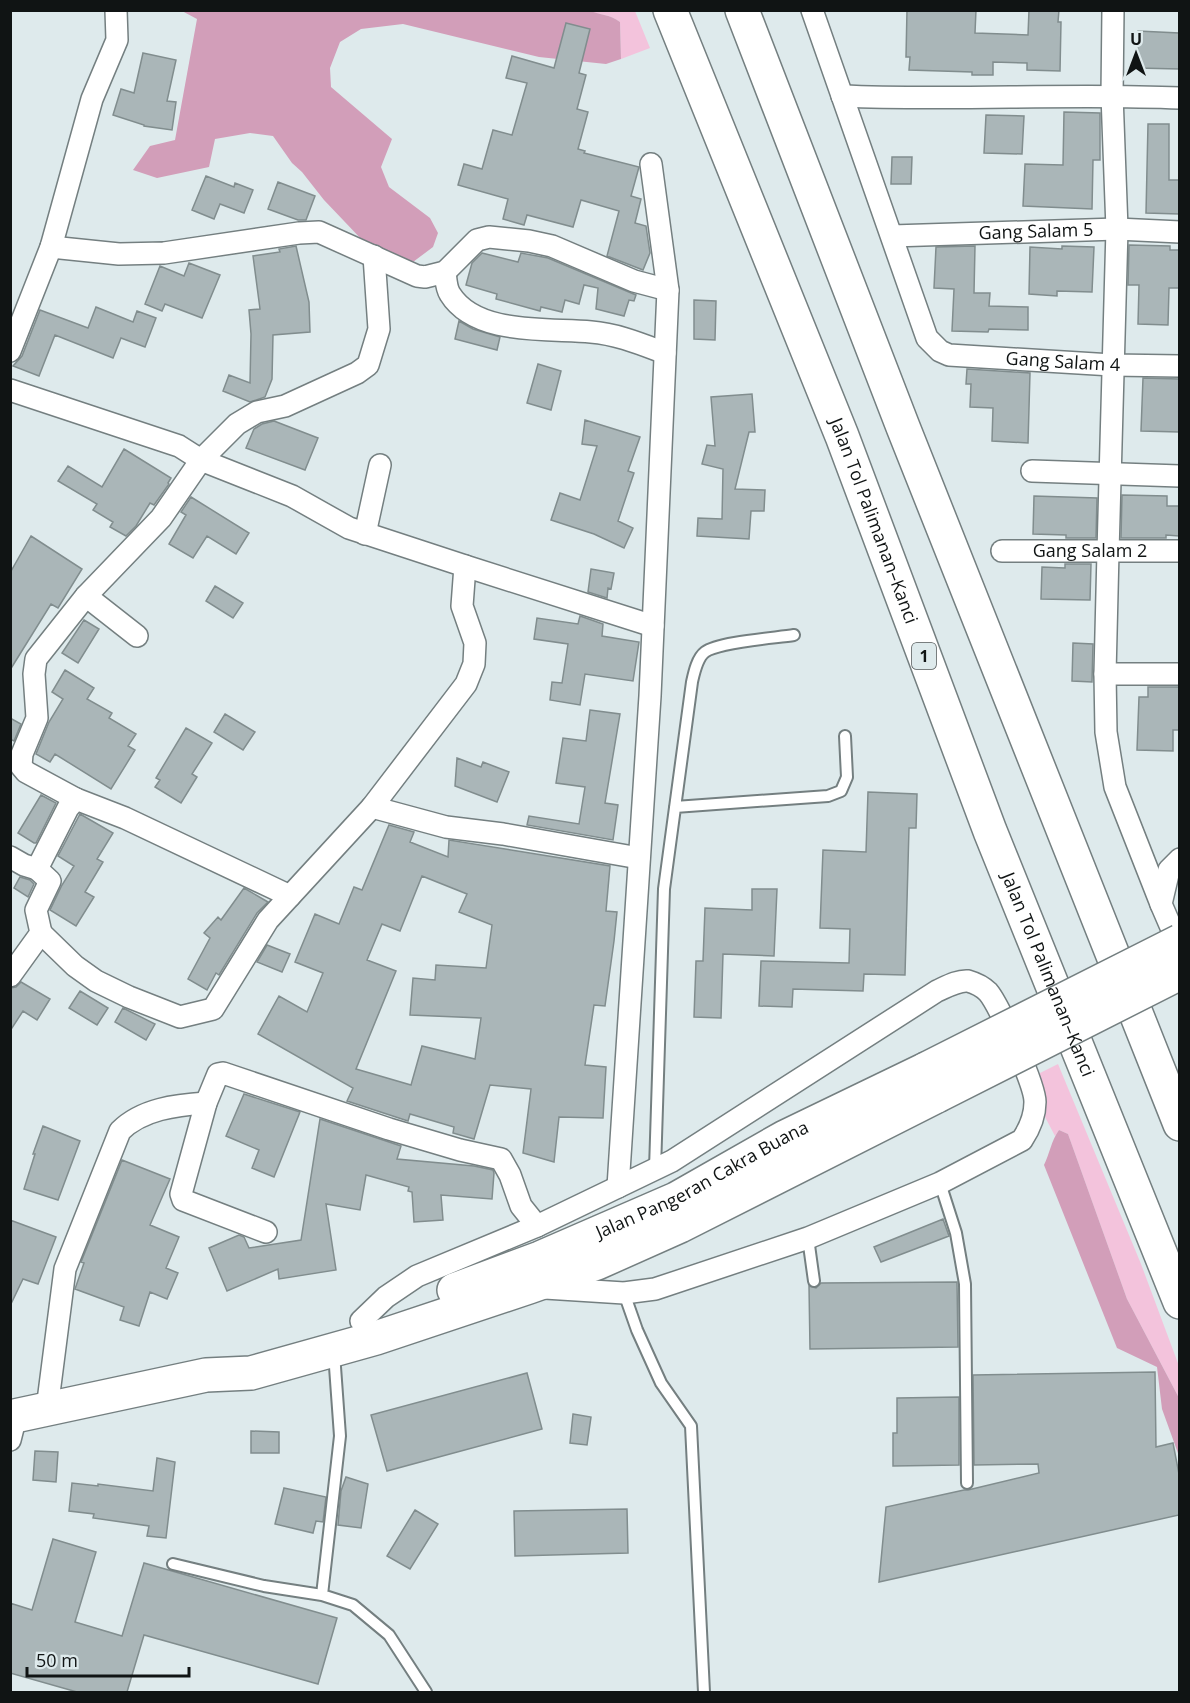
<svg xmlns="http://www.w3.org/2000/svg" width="1190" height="1703" font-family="'Open Sans',sans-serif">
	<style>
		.green { fill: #f3c3dc }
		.forest { fill: #d29eb9 }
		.building { fill: #aab6b8; stroke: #818d8e; stroke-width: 1.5; fill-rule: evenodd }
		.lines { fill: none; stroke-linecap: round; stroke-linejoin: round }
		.lane-casing { stroke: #747f80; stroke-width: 14 }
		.street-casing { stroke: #747f80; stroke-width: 24 }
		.primary-casing { stroke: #747f80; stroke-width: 36 }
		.highway-casing { stroke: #747f80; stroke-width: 36 }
		.lane { stroke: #fff; stroke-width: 10 }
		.street { stroke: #fff; stroke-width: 21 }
		.primary { stroke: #fff; stroke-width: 33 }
		.highway { stroke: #fff; stroke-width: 33 }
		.primary-bridge-casing { stroke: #747f80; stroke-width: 36; stroke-linecap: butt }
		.primary-bridge { stroke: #fff; stroke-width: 33 }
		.labels { text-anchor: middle; stroke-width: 4.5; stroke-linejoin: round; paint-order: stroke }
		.shield { fill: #deeaec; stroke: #4e5455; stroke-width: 1.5 }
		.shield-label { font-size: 16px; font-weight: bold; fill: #101414 }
		.street-label { font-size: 18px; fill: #101414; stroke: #deeaec }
	</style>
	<rect width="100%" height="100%" fill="#deeaec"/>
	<path class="green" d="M587 11H635L650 48 621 59 620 22C610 14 599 15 587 11Z
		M1058 1064 1141 1264 1179 1366V1398L1127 1299 1068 1134 1059 1130 1055 1136 1044 1115 1034 1076Z"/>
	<path class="forest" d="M587 10C599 15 610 14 620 22L621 59 606 64 539 57 403 24 361 29 340 42 330 68 331 87 392 139 381 167 389 187 430 218 438 233 433 247 413 262 393 258 364 242 324 200 302 172 292 163 273 136 250 133 215 139 209 167 157 178 133 170 150 146 175 140 197 19 182 11Z
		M1059 1130 1068 1134 1127 1299 1179 1398V1456L1162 1409 1157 1367 1117 1348 1044 1165C1050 1153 1051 1141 1059 1130Z"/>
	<path class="building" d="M907 10H976L975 33 1028 35 1029 10H1059L1058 22H1061L1060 71 1027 70V63L993 62V75H972V72L909 70 910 57H906Z
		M566 23 590 29 579 73 586 75 577 109 588 112 578 149 585 151 584 153 639 167 631 196 641 199 635 223 646 226 650 253 643 270 607 256 619 211 581 200 573 227 527 215 524 225 503 219 508 199 458 185 464 164 482 169 493 130 512 135 527 83 506 78 512 56 554 68Z
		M1138 31 1179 33V69L1137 68Z
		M143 53 176 60 167 101 176 102 172 130 144 126V125L113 115 121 89 134 93Z
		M1064 112 1100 113V160H1093L1092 209 1023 206 1025 164 1063 165Z
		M986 115 1024 116 1022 154 984 153Z
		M1148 124H1169V180H1179V214L1146 213Z
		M892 157H912L911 184H891Z
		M206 176 234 187 235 183 253 190 244 213 220 204 214 219 192 210Z
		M278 182 315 196 306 220H298L268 209Z
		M1129 245 1170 246V250H1179V288H1169L1168 325 1138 324 1139 285H1128Z
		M296 246 309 302 310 332 273 335 272 379 265 397 250 402 223 391 229 375 250 383 251 334 249 310 260 309 253 256 280 252 279 249Z
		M975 246 974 293H990L989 306 1028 307V330L989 329 988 332 952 331 954 289 934 288 936 247Z
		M1062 246 1094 247 1092 292 1057 291V296L1029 294 1030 247 1062 249Z
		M482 253 518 262 521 253 548 258 636 295 634 301 629 300 624 316 596 309 598 288 584 285 579 304 565 300 562 312 541 307 540 311 496 299 497 294 466 285 472 263Z
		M189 263 220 275 202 318 165 304 162 311 145 304 160 266 184 276Z
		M694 300 716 301 715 340 694 339Z
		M96 307 133 322 137 311 156 318 145 347 121 338 113 358 55 335 39 376 13 366 22 356 40 310 88 328Z
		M459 321 473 329 500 337 497 350 455 339Z
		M538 364 561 371 551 410 527 403Z
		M967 369 1030 373 1028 443 992 441 993 408 970 407 971 384H966Z
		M1143 378 1179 379V432L1141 431Z
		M752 394 755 432H749L735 489 765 490 764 511H751L749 539 697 536 698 518 722 519 723 469 702 464 707 445 715 446 711 397Z
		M585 420 640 437 628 471 634 473 618 521 633 528 624 548 594 534 551 520 560 493 580 500 597 446 582 444Z
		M274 421 318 438 305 470 246 448 254 429 262 424Z
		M124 449 171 478 168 483 169 484 154 505 150 503 136 526 126 536 110 527 113 522 93 510 97 504 58 481 68 466 102 487Z
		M1122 495 1167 496V506H1179V536L1166 535V538H1121Z
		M1034 496 1097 498 1096 538H1066V535L1033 534Z
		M191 497 249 533 236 554 207 536 193 558 169 544 186 515 181 512Z
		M31 536 82 569 58 608 51 604 10 670V573Z
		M1065 564H1091L1090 600 1041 599 1042 567 1065 568Z
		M591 569 614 573 611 589 608 588 607 598 588 592Z
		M215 586 243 603 233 618 206 601Z
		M580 616 603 624 602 636 639 642 633 681 585 674 580 705 550 700 552 682 562 683 568 644 534 639 537 618 578 624Z
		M84 620 99 629 78 663 62 653Z
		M1073 643 1093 644 1092 682 1072 681Z
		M65 670 94 688 87 699 112 713 109 718 136 734 128 746 135 750 111 789 55 754 50 762 36 754 49 722 63 699 52 692Z
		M1148 687H1179V730H1173V751L1137 750 1139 697H1148Z
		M590 710 620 714 605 803 618 805 613 840 527 825 529 816 579 824 585 787 556 783 563 738 586 741Z
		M225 714 255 732 243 750 214 732Z
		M10 718 21 724 14 741 10 739Z
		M186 728 212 743 192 774 197 777 181 803 155 787 160 780 156 778Z
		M457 758 481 767 483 762 509 772 497 802 455 786Z
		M868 792 917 794 916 828H909L905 975 864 974 863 991 793 989 792 1007 759 1006 761 961 849 963 850 929 820 928 823 850 866 852Z
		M41 795 56 803 36 843H34L18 833Z
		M80 814 113 833 97 859 103 862 85 892 94 897 76 926 50 910 62 885 74 866 58 856Z
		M389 825 414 832 410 842 448 857 449 840 610 866 606 911 617 912 614 941 605 1006 594 1005 585 1065 606 1067 603 1118 559 1117 554 1162 523 1153 531 1089 490 1085 474 1139 453 1133 454 1127 410 1114 408 1121 347 1101 353 1088 258 1034 279 996 307 1012 323 973 295 962 315 914 339 924 354 887 362 890ZM422 876 467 894 459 912 492 925 486 968 436 965 435 980 413 978 410 1015 481 1018 475 1059 422 1046 411 1085 356 1069 396 971 367 960 382 924 400 931Z
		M20 877 30 880 34 884 28 897 14 888Z
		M244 888 268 902 257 913 219 975 216 973 207 990 188 979 210 938 204 933 218 917 221 920Z
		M752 889H777L774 956 723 954 721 1018 694 1017 696 961H703L705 908 752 910Z
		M267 945 290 954 282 972 257 962Z
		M21 982 50 999 37 1020 23 1011 10 1031V988L16 987Z
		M80 991 108 1008 97 1025 69 1008Z
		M123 1008 155 1024 146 1040 115 1022Z
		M244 1094 300 1112 274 1177 252 1168 259 1150 226 1136Z
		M320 1119 401 1146 397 1159 474 1166 493 1170 494 1173 492 1199 441 1195 443 1220 414 1222 412 1192 408 1191 409 1187 366 1175 360 1210 326 1204 336 1270 279 1279 278 1269 227 1291 209 1248 239 1235 244 1237 249 1248 301 1240Z
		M43 1126 80 1141 58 1200 24 1189 35 1154H33Z
		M122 1160 170 1179 150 1225 179 1237 166 1268 178 1273 167 1299 150 1292 139 1326 120 1320 124 1307 75 1289 84 1263 81 1262Z
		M943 1219 949 1236 881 1262 874 1247Z
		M10 1220 56 1237 38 1284 23 1279 10 1306Z
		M957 1282 958 1347 810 1349 809 1286 816 1288 821 1283Z
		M1155 1372 1156 1447 1173 1443 1179 1474V1515L879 1582 886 1507 964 1490H968L1039 1473 1038 1464 974 1465 973 1375Z
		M527 1373 542 1429 387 1471 371 1415Z
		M959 1397V1465L893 1466V1433H897V1398Z
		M573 1414 591 1417 587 1445 570 1443Z
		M251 1431 279 1432V1453H251Z
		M35 1451 58 1452 56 1482 33 1480Z
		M157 1458 175 1462 166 1538 147 1536 149 1526 93 1518 94 1514 69 1511 72 1483 98 1486V1484L153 1491Z
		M346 1477 368 1484 361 1528 338 1525 341 1491Z
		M284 1488 326 1497 323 1522 316 1521 313 1533 275 1524Z
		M627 1509 628 1553 515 1556 514 1511Z
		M415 1510 438 1524 410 1569 387 1556Z
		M53 1539 96 1552 75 1622 122 1636 144 1563 337 1618 318 1684 144 1635 127 1692H77L10 1673V1603L32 1610Z"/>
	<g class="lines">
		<defs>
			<path id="lane" d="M675 807 828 796 841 791 847 777 845 736
				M655 1169 664 889 692 682C694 673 697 658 705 652 718 642 775 638 794 635
				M940 1183 956 1233 965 1284 967 1483
				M808 1238 814 1281
				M624 1293 637 1330 661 1383 691 1426 704 1692
				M173 1564 264 1586 322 1595 353 1605 389 1635 426 1692
				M322 1595 340 1436 334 1353"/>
			<g id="street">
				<path id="s1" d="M812 10 927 338 940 351 949 355 1112 365 1180 366"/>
				<path d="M1113 10 1112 95 1117 229 1108 552 1105 674 1106 732 1115 787 1161 904"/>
				<path d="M842 96C954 101 1067 93 1180 98"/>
				<path id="s2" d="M892 236 1117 229 1180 232"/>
				<path d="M51 247 119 254 164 253 299 233 319 232 417 276 425 277 445 272 477 240 489 237 529 241 552 246 634 281 668 290"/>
				<path d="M445 272C446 279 446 288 450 294 476 336 549 328 591 332 617 334 641 344 665 353"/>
				<path d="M10 351 51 247 92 99 117 40 116 10"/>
				<path d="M10 390 179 446 201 460 292 496 349 528 465 566 462 606 475 643 474 664 466 684 372 807 268 920 213 1009 180 1017 129 997 96 981 75 966 41 933"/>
				<path d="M1032 471 1180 476"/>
				<path d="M365 534 380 465"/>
				<path id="s3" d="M1002 551H1180"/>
				<path d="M465 566 653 626"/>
				<path d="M137 636 86 596 161 518 201 460 237 424 257 412 285 406 357 373 368 365 379 329 374 256"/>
				<path d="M1105 674H1180"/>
				<path d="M76 799 26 772 21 766 22 754 37 718 34 674 36 659 86 596"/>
				<path d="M372 807 446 827 503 834 639 858"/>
				<path d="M10 857 24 865 37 869"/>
				<path d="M1180 859 1169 870 1161 904 1180 948"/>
				<path d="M10 976 41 933 36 910 50 881 37 869 68 808 76 799 125 818 290 896"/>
				<path d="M618 1187 650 696 668 290 651 164"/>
				<path d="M266 1232 183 1200 181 1194 206 1103 218 1074 223 1073 389 1129 460 1150 501 1159 510 1175 521 1206 537 1226"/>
				<path d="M361 1321 386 1297 417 1276 537 1226 672 1161 937 991C946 987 958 980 968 981 975 983 983 987 988 992 999 1005 1035 1085 1035 1102 1035 1117 1030 1128 1022 1140L940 1183 808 1238 655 1289 624 1293 545 1288"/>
				<path d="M47 1409 65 1269 120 1131C142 1109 176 1105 206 1103"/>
				<path d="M10 1440 16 1416"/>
			</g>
			<g id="primary">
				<path id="s4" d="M454 1290 540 1258 676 1199 785 1137 926 1069"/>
				<path d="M10 1417 206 1375 251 1373 376 1338 529 1287 597 1263 680 1226 937 1096"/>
			</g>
			<g id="highway">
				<path id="s5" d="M670 10 842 436 990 831 1180 1302"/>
				<path d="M742 10 903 427 1180 1124"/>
			</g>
		</defs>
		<use href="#lane" class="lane-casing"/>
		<use href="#street" class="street-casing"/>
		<use href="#primary" class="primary-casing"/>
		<use href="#highway" class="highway-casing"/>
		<use href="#lane" class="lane"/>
		<use href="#street" class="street"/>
		<use href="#primary" class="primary"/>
		<use href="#highway" class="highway"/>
		<defs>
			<path id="primary-bridge" d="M926 1069 1180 941
				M937 1096 1180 973"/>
		</defs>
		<use href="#primary-bridge" class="primary-bridge-casing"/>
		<use href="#primary-bridge" class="primary-bridge"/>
	</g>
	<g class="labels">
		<rect class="shield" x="912" y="643" width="24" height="26" rx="4.5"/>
		<g class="shield-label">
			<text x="924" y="662">1</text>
		</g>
		<g class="street-label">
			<text dy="6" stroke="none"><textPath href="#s2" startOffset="144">Gang Salam 5</textPath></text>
			<text dy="6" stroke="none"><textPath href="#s1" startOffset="490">Gang Salam 4</textPath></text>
			<text dy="6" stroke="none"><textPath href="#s5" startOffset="550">Jalan Tol Palimanan–Kanci</textPath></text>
			<text dy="6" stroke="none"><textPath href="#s3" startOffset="88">Gang Salam 2</textPath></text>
			<text dy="6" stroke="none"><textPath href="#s5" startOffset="1036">Jalan Tol Palimanan–Kanci</textPath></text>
			<text dy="6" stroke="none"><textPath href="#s4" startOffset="272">Jalan Pangeran Cakra Buana</textPath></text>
		</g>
	</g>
	<rect width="1190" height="1703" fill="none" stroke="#101414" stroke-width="24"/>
	<g transform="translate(1136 54)" stroke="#deeaec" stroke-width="4.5" paint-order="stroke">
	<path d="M0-4.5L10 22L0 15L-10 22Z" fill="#101414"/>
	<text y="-9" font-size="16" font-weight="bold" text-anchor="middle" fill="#101414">U</text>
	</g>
	<path d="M27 1667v9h162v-9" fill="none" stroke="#101414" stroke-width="3"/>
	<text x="36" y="1667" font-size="18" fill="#101414" stroke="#deeaec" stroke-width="4.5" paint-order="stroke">50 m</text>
</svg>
